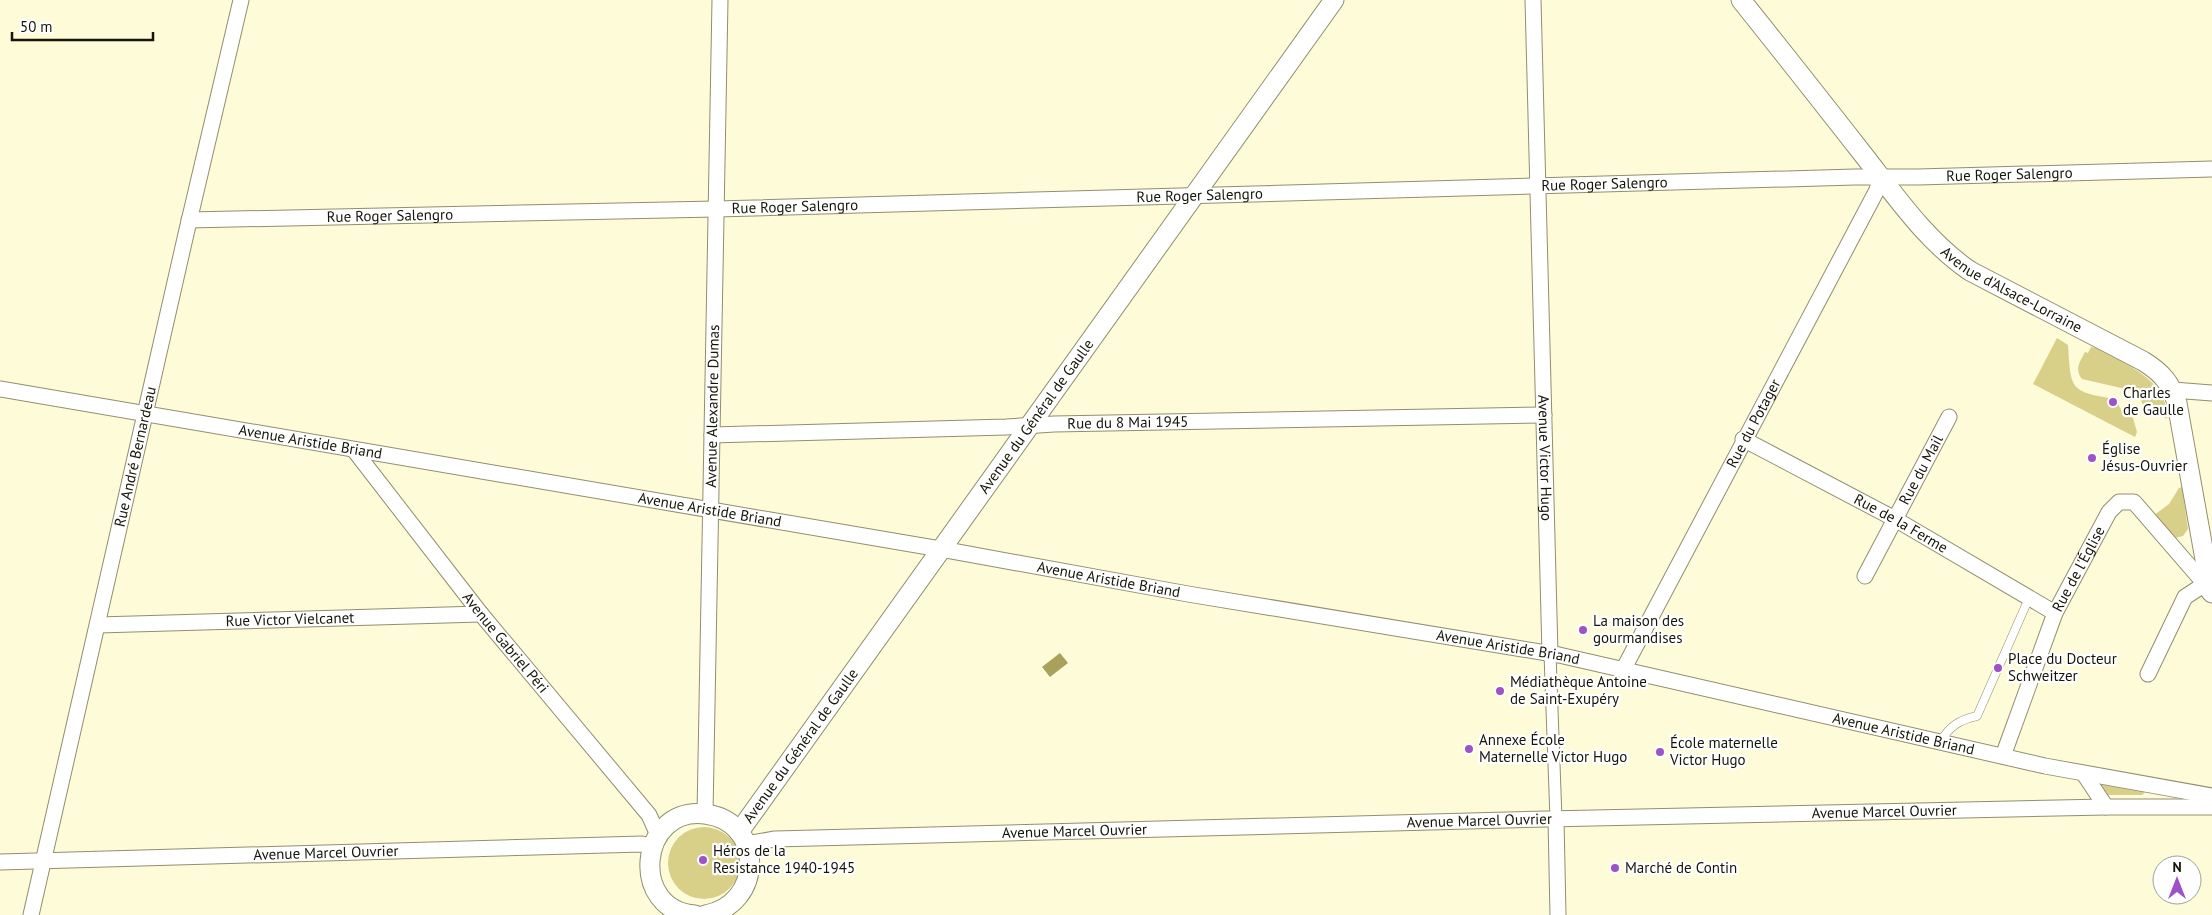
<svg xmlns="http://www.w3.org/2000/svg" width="2212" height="915" font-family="'PT Sans',sans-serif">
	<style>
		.green { fill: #d8d089 }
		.water { fill: #a8a05b }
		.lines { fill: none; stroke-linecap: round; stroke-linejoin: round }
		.service-casing { stroke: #918e70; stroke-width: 9 }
		.pedestrian-casing { stroke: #918e70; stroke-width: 13 }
		.minor-casing { stroke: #918e70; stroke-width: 17 }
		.tertiary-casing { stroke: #918e70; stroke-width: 21 }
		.service { stroke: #fff; stroke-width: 8 }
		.pedestrian { stroke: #fff; stroke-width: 11 }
		.minor { stroke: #fff; stroke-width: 15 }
		.tertiary { stroke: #fff; stroke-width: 19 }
		.poi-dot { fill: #9d52c5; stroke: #fff; stroke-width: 2 }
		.labels { text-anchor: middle; stroke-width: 4.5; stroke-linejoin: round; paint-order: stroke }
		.street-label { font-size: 15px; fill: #161509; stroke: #fff }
		.poi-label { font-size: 15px; fill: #161509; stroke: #fff; text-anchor: start }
	</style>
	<rect width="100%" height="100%" fill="#fefbd9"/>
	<path class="green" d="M2057 338 2068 345C2071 389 2069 392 2116 399L2121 410 2133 418 2137 432 2135 437 2033 384Z
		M2091 347 2096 348C2125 364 2169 380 2167 419L2143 405 2139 396 2134 391 2082 379C2074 369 2080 362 2085 352L2088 353Z
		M2182 487 2188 529 2183 536 2175 538 2153 516 2169 504 2179 488Z
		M2101 780 2144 790 2145 792 2142 795H2108C2101 792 2100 786 2101 780Z
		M668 863a36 36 0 1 1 72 0a36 36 0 1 1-72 0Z"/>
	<path class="water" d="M1060 653 1068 663 1050 677 1042 667Z"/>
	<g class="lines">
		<defs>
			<path id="service" d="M1940 742C1950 726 1959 720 1977 716L2029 598"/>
			<path id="pedestrian" d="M1550 654 1556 819"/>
			<g id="minor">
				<path id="s1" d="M1533 0 1550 654"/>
				<path id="s2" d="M189 220 716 209 1855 177H1918L2212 169"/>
				<path id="s3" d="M0 389 952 551 1188 594 1559 655 2045 766 2212 796"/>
				<path d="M2173 390 2212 393"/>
				<path id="s4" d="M712 435 1006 427 1054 424 1544 415"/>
				<path id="s5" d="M1743 439 1895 519 2055 613"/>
				<path id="s6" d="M354 450 481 614 649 815 658 835"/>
				<path id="s7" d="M1865 576 1949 417"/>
				<path id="s8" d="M98 625 481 614"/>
				<path id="s9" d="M1623 670 1877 190 1880 177"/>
				<path id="s10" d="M2003 756 2055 613 2109 512 2119 502H2134L2205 584 2185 597 2148 674"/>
				<path d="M2084 774 2106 807"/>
				<path id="s11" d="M705 814 720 0"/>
				<path d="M1556 819 1558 915"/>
				<path id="s12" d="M746 844 775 839 1547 819 2106 807H2212"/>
				<path id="s13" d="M0 862 642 844 652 846"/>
				<path id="s14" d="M31 915 186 234 241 0"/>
			</g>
			<g id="tertiary">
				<path id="s15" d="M1741 0C1782 51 1822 102 1862 153 1895 195 1926 241 1970 271L2143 361C2161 372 2171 383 2177 403L2206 565 2205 584 2212 593"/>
				<path id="s16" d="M739 832 1334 0"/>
				<path d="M695 915C629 911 638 806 705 814 765 821 764 905 705 915"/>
			</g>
		</defs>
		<use href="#service" class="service-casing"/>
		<use href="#pedestrian" class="pedestrian-casing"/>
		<use href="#minor" class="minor-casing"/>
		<use href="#tertiary" class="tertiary-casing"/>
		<use href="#service" class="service"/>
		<use href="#pedestrian" class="pedestrian"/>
		<use href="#minor" class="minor"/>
		<use href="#tertiary" class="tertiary"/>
	</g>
	<g class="poi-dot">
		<circle cx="2113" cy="402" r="5"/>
		<circle cx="2092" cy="458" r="5"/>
		<circle cx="1583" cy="630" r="5"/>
		<circle cx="1998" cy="668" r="5"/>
		<circle cx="1500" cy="691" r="5"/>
		<circle cx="1469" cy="749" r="5"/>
		<circle cx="1660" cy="752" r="5"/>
		<circle cx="703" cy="860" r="5"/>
		<circle cx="1615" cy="868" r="5"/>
	</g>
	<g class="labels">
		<g class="street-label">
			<text dy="5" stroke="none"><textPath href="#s2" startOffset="1821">Rue Roger Salengro</textPath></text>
			<text dy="5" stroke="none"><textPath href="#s2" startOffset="1416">Rue Roger Salengro</textPath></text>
			<text dy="5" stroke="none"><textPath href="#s2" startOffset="1011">Rue Roger Salengro</textPath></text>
			<text dy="5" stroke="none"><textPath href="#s2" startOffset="606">Rue Roger Salengro</textPath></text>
			<text dy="5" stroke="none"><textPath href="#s2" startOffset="201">Rue Roger Salengro</textPath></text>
			<text dy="5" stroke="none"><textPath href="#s15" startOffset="401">Avenue d'Alsace-Lorraine</textPath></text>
			<text dy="5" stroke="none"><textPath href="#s11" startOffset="408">Avenue Alexandre Dumas</textPath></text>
			<text dy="5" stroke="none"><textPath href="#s16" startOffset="511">Avenue du Général de Gaulle</textPath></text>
			<text dy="5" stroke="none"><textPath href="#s4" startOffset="416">Rue du 8 Mai 1945</textPath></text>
			<text dy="5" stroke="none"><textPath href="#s9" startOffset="279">Rue du Potager</textPath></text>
			<text dy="5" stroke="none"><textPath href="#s3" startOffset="315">Avenue Aristide Briand</textPath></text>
			<text dy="5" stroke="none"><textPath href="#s14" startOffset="470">Rue André Bernardeau</textPath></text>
			<text dy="5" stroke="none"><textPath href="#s1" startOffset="458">Avenue Victor Hugo</textPath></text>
			<text dy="5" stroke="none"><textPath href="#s7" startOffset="120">Rue du Mail</textPath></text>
			<text dy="5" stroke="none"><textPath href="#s3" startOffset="720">Avenue Aristide Briand</textPath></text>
			<text dy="5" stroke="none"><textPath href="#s5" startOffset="179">Rue de la Ferme</textPath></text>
			<text dy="5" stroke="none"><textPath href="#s10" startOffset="202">Rue de l'Église</textPath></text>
			<text dy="5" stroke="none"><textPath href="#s3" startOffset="1125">Avenue Aristide Briand</textPath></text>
			<text dy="5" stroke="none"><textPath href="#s8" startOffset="192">Rue Victor Vielcanet</textPath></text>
			<text dy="5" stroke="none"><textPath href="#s6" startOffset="245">Avenue Gabriel Péri</textPath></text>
			<text dy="5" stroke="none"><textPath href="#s3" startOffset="1530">Avenue Aristide Briand</textPath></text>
			<text dy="5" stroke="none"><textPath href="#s3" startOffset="1935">Avenue Aristide Briand</textPath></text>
			<text dy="5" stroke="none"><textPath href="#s16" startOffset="106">Avenue du Général de Gaulle</textPath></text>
			<text dy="5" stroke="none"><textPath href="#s12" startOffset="1139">Avenue Marcel Ouvrier</textPath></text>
			<text dy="5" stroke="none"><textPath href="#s12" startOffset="734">Avenue Marcel Ouvrier</textPath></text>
			<text dy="5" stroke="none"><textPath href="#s12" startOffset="329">Avenue Marcel Ouvrier</textPath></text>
			<text dy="5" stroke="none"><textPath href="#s13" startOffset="326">Avenue Marcel Ouvrier</textPath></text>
		</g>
		<g class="poi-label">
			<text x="2123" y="398">Charles<tspan x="2123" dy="17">de Gaulle</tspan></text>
			<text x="2102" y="454">Église<tspan x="2102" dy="17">Jésus-Ouvrier</tspan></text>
			<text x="1593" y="626">La maison des<tspan x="1593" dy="17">gourmandises</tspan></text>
			<text x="2008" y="664">Place du Docteur<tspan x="2008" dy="17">Schweitzer</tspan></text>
			<text x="1510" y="687">Médiathèque Antoine<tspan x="1510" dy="17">de Saint-Exupéry</tspan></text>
			<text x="1479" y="745">Annexe École<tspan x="1479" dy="17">Maternelle Victor Hugo</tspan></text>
			<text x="1670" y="748">École maternelle<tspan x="1670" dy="17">Victor Hugo</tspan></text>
			<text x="713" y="856">Héros de la<tspan x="713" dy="17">Resistance 1940-1945</tspan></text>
			<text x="1625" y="873">Marché de Contin</text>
		</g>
	</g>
	<g transform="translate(2177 880)"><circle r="24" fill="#ffffff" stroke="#a2a19d"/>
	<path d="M0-4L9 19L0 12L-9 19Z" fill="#9d52c5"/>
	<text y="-8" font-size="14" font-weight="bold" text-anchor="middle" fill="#161509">N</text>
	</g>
	<path d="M12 32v8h141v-8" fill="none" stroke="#161509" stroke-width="2.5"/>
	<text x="20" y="32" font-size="15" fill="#161509" stroke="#ffffff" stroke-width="4" paint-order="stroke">50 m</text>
</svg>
